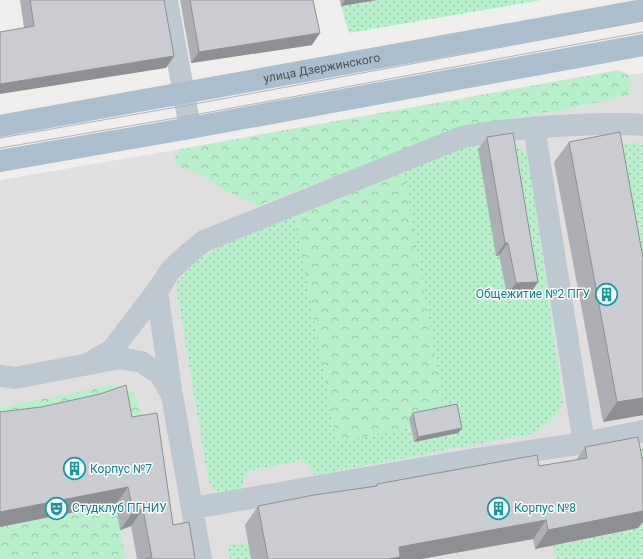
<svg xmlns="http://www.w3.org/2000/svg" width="643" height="559" font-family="Roboto,sans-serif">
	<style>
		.education { fill: #e1dedf }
		.grass { fill: url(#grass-dots) }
		.forest { fill: url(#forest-crowns) }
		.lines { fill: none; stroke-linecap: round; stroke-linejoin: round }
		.minor { stroke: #bdc8d0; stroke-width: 22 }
		.major { stroke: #abbecd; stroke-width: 22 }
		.tram { stroke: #afb3b8; stroke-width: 1 }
		.wall { fill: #aeafb5 }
		.shaded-wall { fill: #8d8f93 }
		.building { fill: #caccd2; stroke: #8d8f93 }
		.labels { text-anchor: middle; stroke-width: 3; stroke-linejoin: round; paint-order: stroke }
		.street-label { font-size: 12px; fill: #45515b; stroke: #fff }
		.culture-label { font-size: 12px; fill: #0d838f; stroke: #fff; text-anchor: start }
	</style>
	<defs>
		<pattern id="grass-dots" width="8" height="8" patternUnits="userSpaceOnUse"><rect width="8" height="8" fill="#b9f0cc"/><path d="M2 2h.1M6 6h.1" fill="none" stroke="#98c5a9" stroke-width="1.8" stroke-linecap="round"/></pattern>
		<pattern id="forest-crowns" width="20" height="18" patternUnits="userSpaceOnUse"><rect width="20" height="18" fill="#b9f0cc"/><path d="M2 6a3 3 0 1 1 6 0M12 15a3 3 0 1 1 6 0" fill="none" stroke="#98c5a9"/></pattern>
	</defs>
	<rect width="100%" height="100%" fill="#f0eded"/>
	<path class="education" d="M619 70 629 75 643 73V559H0V180L164 152Z"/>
	<path class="grass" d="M377 0H542L349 33 341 6Z
		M500 140 516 143 529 157 563 405 552 419 534 433 315 475 303 460 247 471 240 490 229 493 215 491 208 479 176 285 190 265 222 245 442 154 479 143Z
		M636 142 643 145V264L605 147Z
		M643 448V559H556L553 546 638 528 548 465Z
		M248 543 251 559H230L227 546Z"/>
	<path class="forest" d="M619 70 629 75V95L576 107 477 125 411 146 257 206C246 200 233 195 223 189 209 181 196 169 180 168L173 159 181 149Z
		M403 169 445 411 409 418 411 428 337 442 294 215Z
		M109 385C115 385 122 385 127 388 140 395 141 418 144 431L0 428V408Z
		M116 504 125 559H0V527Z"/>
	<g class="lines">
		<path class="minor" d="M167 0 190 128
			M534 127 584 443
			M157 291 171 389
			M87 364 112 350 157 291 170 271 189 253 204 241 462 137C500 130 537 127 575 125 598 124 620 123 643 125
			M0 376 15 378 120 358 141 362 160 374 172 395 201 559
			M193 508 458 462 584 443 643 431"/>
		<g class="major">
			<path id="s1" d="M0 126 643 10"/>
			<path d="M0 161 190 128 643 45"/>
		</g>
		<path class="tram" d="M0 138 200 103 643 21
			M0 148 205 113 643 32"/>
	</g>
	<path class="wall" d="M20 0H164L174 56 166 68 24 28Z
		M180 0H313L312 45 191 63Z
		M340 0H377L341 6Z
		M487 137 538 282 530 294 507 295 499 255 496 256 478 149Z
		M569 142 643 258V415L603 422 554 162Z
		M413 413 462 428 458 433 414 442 409 418Z
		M132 417 173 525 195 559H137L131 526 120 530 116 504Z
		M585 447 638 528 535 549 533 539 421 559H251L245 525 258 506 375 486 377 484 539 466 576 460Z"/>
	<path class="shaded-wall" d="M345 0H377L341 6Z
		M320 33 312 45 191 63 199 52Z
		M174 56 166 68 0 94V84Z
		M505 243H508L499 255 496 256Z
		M538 282 530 294 507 295 516 283Z
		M643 398V415L603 422 617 402Z
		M462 428 458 433 414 442 418 437Z
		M128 487 116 504 0 527V512Z
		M143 509 131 526 120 530 133 512Z
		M643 511V522L638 528 535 549 548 530Z
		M546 520 533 539 421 559H389L399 547Z"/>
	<path class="building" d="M30 0H164L174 56 0 84V32L34 26Z
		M190 0H313L320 33 199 52Z
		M620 132 643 258V398L617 402 569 142Z
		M513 133 538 282 516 283 508 243H505L487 137Z
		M126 385 132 417 157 413 173 525 189 522 195 559H145L152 558 143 509 133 512 128 487 0 512V412L41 407 100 394Z
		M457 404 462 428 418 437 413 413Z
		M638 437 643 463V511L548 530 546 520 399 547 400 557 389 559H268L258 506 314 495 377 486V484L537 455 539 466 587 458 585 447Z"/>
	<defs>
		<symbol id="building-ring" viewBox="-11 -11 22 22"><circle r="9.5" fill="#fff" stroke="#0f9aa8" stroke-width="1.5"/><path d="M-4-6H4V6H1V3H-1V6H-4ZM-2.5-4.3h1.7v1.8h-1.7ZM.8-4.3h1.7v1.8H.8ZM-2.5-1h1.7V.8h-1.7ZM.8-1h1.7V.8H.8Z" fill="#0f9aa8"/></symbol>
		<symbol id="theatre-ring" viewBox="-11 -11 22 22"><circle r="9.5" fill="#fff" stroke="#0f9aa8" stroke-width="1.5"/><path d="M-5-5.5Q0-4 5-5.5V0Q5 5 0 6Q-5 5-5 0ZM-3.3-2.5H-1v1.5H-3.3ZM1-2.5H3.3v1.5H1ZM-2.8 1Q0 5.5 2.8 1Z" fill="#0f9aa8"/></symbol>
	</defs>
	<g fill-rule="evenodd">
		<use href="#building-ring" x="594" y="282" width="25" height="25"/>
		<use href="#building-ring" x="62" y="456" width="25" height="25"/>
		<use href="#theatre-ring" x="44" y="496" width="25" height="25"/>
		<use href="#building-ring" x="486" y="496" width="25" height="25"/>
	</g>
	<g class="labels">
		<g class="street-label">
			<text dy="4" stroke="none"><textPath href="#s1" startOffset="327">улица Дзержинского</textPath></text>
		</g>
		<g class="culture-label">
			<text x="590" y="298" text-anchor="end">Общежитие №2 ПГУ</text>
			<text x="90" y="473">Корпус №7</text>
			<text x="72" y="512">Студклуб ПГНИУ</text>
			<text x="514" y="512">Корпус №8</text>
		</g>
	</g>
</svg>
